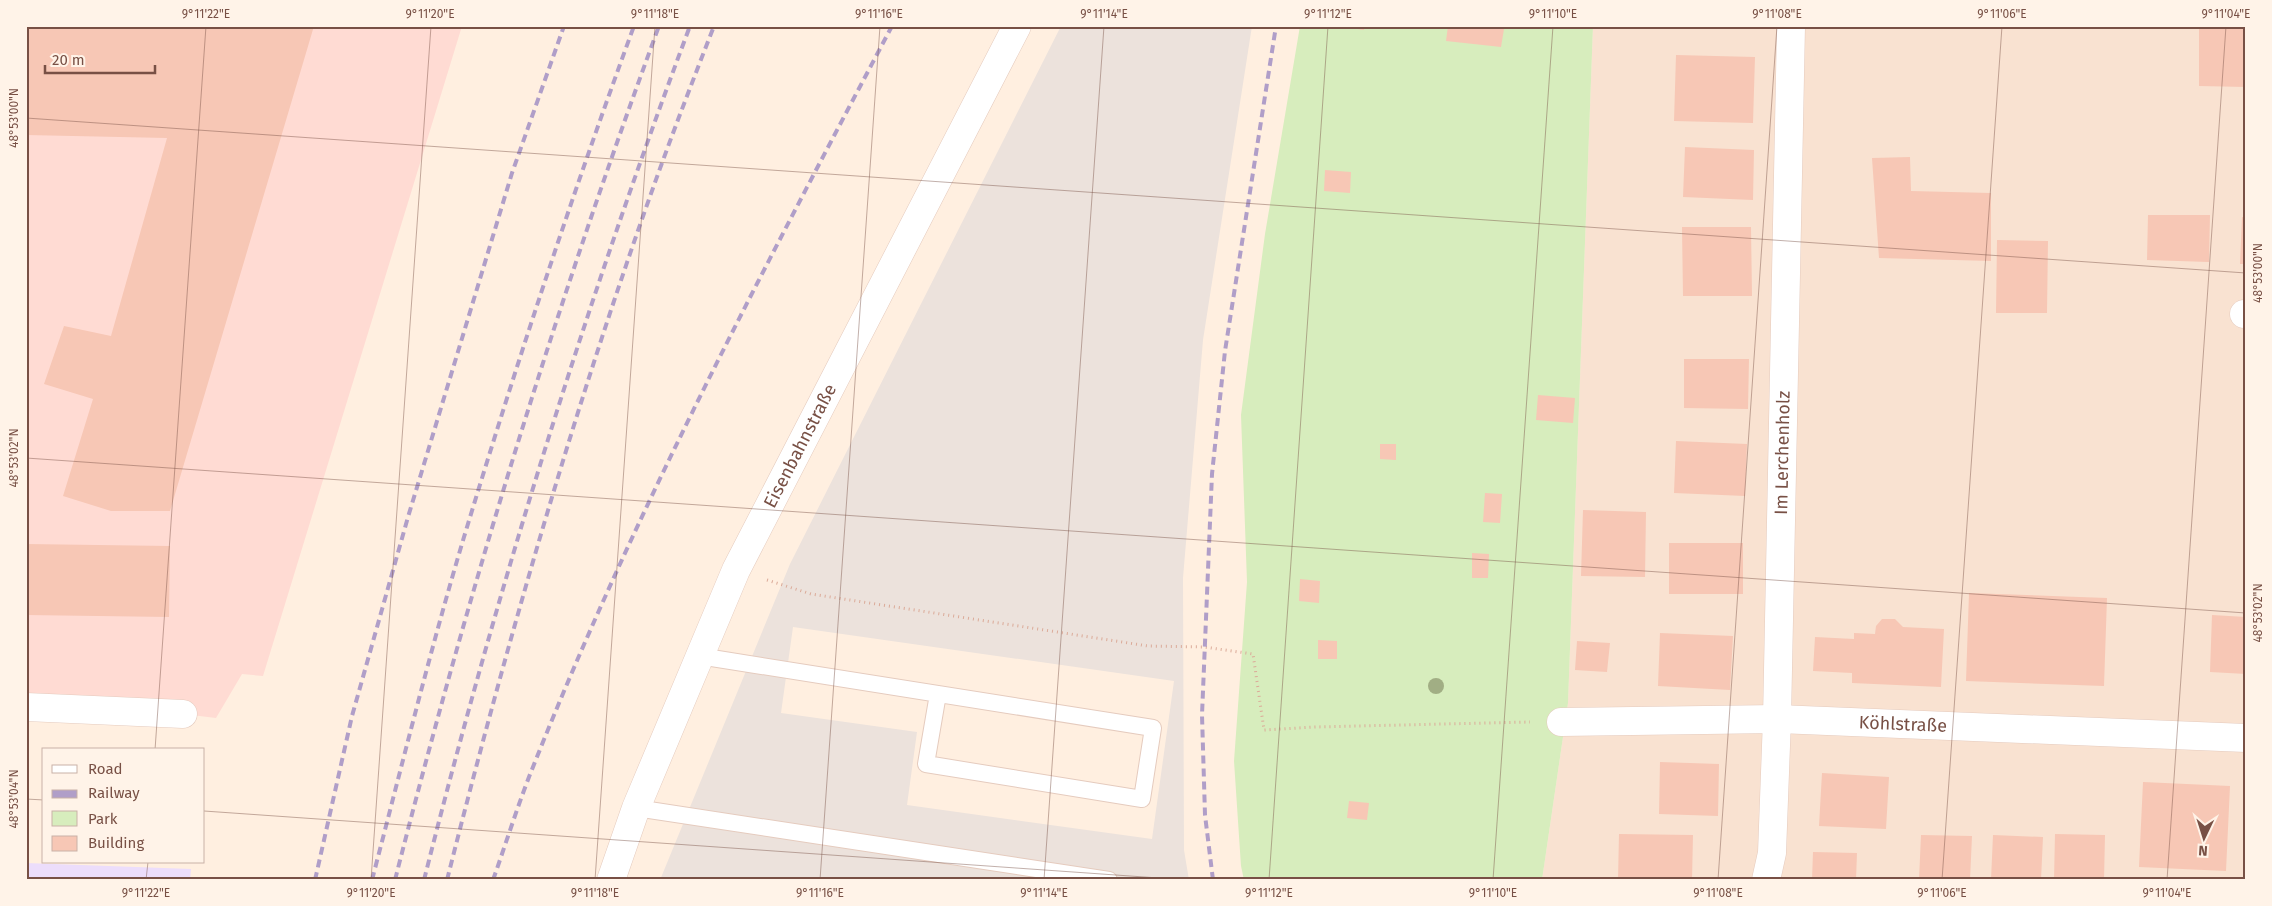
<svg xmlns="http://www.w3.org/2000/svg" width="2272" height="906" font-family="'Fira Sans',sans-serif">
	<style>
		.residential { fill: #f9e2d1 }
		.commercial { fill: #ffdbd3 }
		.industrial { fill: #ece2dc; fill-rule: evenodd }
		.education { fill: #ecddfb }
		.green { fill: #d7edbd }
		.building { fill: #f7c7b5 }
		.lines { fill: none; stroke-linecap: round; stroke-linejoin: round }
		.service-casing { stroke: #e5cbbe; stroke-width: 18 }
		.minor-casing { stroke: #e5cbbe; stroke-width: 29 }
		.path { stroke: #dbaa98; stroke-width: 3; stroke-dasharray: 1 4; stroke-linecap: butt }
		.service { stroke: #fff; stroke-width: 16 }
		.minor { stroke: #fff; stroke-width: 28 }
		.rail { stroke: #b09ec8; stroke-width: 4; stroke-dasharray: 8 5; stroke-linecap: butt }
		.tree { fill: #a1ae84 }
		.ticks { fill: none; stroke: #785045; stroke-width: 1; stroke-opacity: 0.45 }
		.labels { text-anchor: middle; stroke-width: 4; stroke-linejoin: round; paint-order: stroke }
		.street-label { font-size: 18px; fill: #785045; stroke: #fff3e8 }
		.neatline { fill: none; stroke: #785045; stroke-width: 2 }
		.ticks-label { font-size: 12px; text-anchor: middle; fill: #785045 }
	</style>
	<rect width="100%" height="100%" fill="#ffefe0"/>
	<path class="residential" d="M1593 26H2246V880H1542L1568 703Z"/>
	<path class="commercial" d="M26 26H462L263 676 242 674 216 718 183 714 26 707Z"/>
	<path class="industrial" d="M1061 26H1252L1203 340 1183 578 1184 850 1189 880H660L790 564ZM793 627 1174 681 1152 839 907 805 917 732 781 713Z"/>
	<path class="education" d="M26 863 191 869 190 880H26Z"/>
	<path class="green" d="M1300 26H1593L1568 703 1542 880H1244L1241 866 1234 761 1247 582 1241 415 1265 234Z"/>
	<path class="building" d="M26 26H314L170 511H111L63 496 93 399 44 384 64 326 111 336 167 138 26 135Z
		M1338 26H1364V30Z
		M1448 26 1504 29 1501 47 1446 41Z
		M2199 26H2246V87L2199 86Z
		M1676 55 1755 57 1753 123 1674 121Z
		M1685 147 1754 150 1753 200 1683 197Z
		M1910 157 1911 191 1991 193V261L1879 258 1872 158Z
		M1325 170 1351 172 1350 193 1324 191Z
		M2148 215H2210L2209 262 2147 260Z
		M2242 217 2246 218V264H2240Z
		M1682 227H1751L1752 296H1683Z
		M1997 240 2048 241 2047 313H1996Z
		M1684 359H1749L1748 409 1684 408Z
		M1538 395 1575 398 1573 423 1536 420Z
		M1676 441 1747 444 1745 496 1674 493Z
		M1380 444H1396V460L1380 459Z
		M1485 493 1502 494 1500 523 1483 522Z
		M1583 510 1646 512 1645 577 1581 576Z
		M1669 543H1743V594H1669Z
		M26 544 170 546 169 617 26 615Z
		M1472 553 1489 554 1488 578H1472Z
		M1300 579 1320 581 1319 603 1299 601Z
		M1969 593 2107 598 2104 686 1966 681Z
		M2212 615 2246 617V674L2210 672Z
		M1882 619H1895L1903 627 1944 629 1941 687 1852 683V673L1813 671 1815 637 1854 639V633L1875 634 1876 626Z
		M1660 633 1733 636 1730 690 1658 686Z
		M1318 640 1337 641V659H1318Z
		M1577 641 1610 643 1607 672 1575 670Z
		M1660 762 1719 764 1718 816 1659 814Z
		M1822 773 1889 777 1886 829 1819 826Z
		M2143 782 2230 786 2226 871 2139 867Z
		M1349 801 1369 803 1367 820 1347 818Z
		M1619 834 1693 835 1692 880H1618Z
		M2055 834 2105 835 2104 880H2054Z
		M1921 835 1972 836 1970 880H1919Z
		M1993 835 2043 837 2041 880H1991Z
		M1813 852 1857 853 1856 880H1812Z"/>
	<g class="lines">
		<defs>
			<path id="service" d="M699 656 1153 728 1142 799 926 764 938 694
				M636 808 1109 880"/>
			<g id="minor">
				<path d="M2244 314H2246"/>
				<path d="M26 707 183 714"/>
				<path id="s1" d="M1561 722 1777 719 2246 738"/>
				<path id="s2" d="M611 880 636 808 736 570 1017 26"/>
				<path id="s3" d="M1766 880 1772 853 1777 719 1791 26"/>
			</g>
		</defs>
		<use href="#service" class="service-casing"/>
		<use href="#minor" class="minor-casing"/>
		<path class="path" d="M767 580 811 594 1148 646 1204 647 1253 654 1264 730 1315 727 1530 722"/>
		<use href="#service" class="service"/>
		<use href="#minor" class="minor"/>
		<path class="rail" d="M315 880 352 716 408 517 512 173 564 26
			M372 880C402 765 430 651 464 537 516 365 572 195 634 26
			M395 880C469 589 555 308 659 26
			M424 880C497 590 585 306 690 26
			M447 880C507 642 575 405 658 174 676 124 695 75 714 26
			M493 880C505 846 516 811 529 777 631 518 762 272 892 26
			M1213 880 1205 815 1202 715 1212 474 1225 351 1276 26"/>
	</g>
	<circle class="tree" cx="1436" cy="686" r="8"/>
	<path class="ticks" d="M26 118 2246 273M26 458 2246 613M155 750 206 26M26 799 44 800M204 811 1187 880M146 880 148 862M371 880 431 26M595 880 655 26M820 880 880 26M1044 880 1104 26M1269 880 1328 26M1493 880 1553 26M1718 880 1777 26M1942 880 2002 26M2167 880 2226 26"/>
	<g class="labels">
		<g class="street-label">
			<text dy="6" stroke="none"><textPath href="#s2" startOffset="474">Eisenbahnstraße</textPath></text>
			<text dy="6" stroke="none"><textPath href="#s3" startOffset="428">Im Lerchenholz</textPath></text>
			<text dy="6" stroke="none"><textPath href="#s1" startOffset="342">Köhlstraße</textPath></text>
		</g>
	</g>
	<rect width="2272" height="906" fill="none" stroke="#fff3e8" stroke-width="55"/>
	<rect x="42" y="748" width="162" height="115" fill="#fff3e8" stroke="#c9b2a7"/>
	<rect x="52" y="765" width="25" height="8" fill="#ffffff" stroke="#c9b2a7"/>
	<text x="88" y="774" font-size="15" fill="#785045">Road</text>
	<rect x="52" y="790" width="25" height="8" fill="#b09ec8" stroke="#c9b2a7"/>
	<text x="88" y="798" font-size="15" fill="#785045">Railway</text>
	<rect x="52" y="811" width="25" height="15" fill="#d7edbd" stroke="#c9b2a7"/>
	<text x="88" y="824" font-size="15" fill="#785045">Park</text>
	<rect x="52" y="836" width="25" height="15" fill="#f7c7b5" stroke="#c9b2a7"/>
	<text x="88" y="848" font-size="15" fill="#785045">Building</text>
	<g transform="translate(2204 838) rotate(184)" stroke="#fff3e8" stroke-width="4" paint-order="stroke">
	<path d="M0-4L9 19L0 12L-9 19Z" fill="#785045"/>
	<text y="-8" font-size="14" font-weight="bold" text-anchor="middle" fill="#785045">N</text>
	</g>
	<path d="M45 65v8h110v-8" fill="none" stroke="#785045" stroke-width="2.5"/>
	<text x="52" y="65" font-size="15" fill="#785045" stroke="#fff3e8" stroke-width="4" paint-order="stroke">20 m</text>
	<rect x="28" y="28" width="2216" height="850" class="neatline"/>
	<g class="ticks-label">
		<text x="206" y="18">9°11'22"E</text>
		<text x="430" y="18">9°11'20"E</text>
		<text x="655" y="18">9°11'18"E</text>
		<text x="879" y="18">9°11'16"E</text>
		<text x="1104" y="18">9°11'14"E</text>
		<text x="1328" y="18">9°11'12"E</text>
		<text x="1553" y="18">9°11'10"E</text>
		<text x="1777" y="18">9°11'08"E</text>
		<text x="2002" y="18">9°11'06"E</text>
		<text x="2226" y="18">9°11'04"E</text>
		<text transform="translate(14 118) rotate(-90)" y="4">48°53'00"N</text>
		<text transform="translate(2258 273) rotate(-90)" y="4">48°53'00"N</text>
		<text transform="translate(14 458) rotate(-90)" y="4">48°53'02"N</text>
		<text transform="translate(2258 613) rotate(-90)" y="4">48°53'02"N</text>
		<text transform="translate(14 799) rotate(-90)" y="4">48°53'04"N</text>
		<text x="146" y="897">9°11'22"E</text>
		<text x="371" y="897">9°11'20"E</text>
		<text x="595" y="897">9°11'18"E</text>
		<text x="820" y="897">9°11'16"E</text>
		<text x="1044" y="897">9°11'14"E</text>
		<text x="1269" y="897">9°11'12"E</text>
		<text x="1493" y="897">9°11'10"E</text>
		<text x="1718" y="897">9°11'08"E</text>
		<text x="1942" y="897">9°11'06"E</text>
		<text x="2167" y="897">9°11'04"E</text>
	</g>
</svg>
